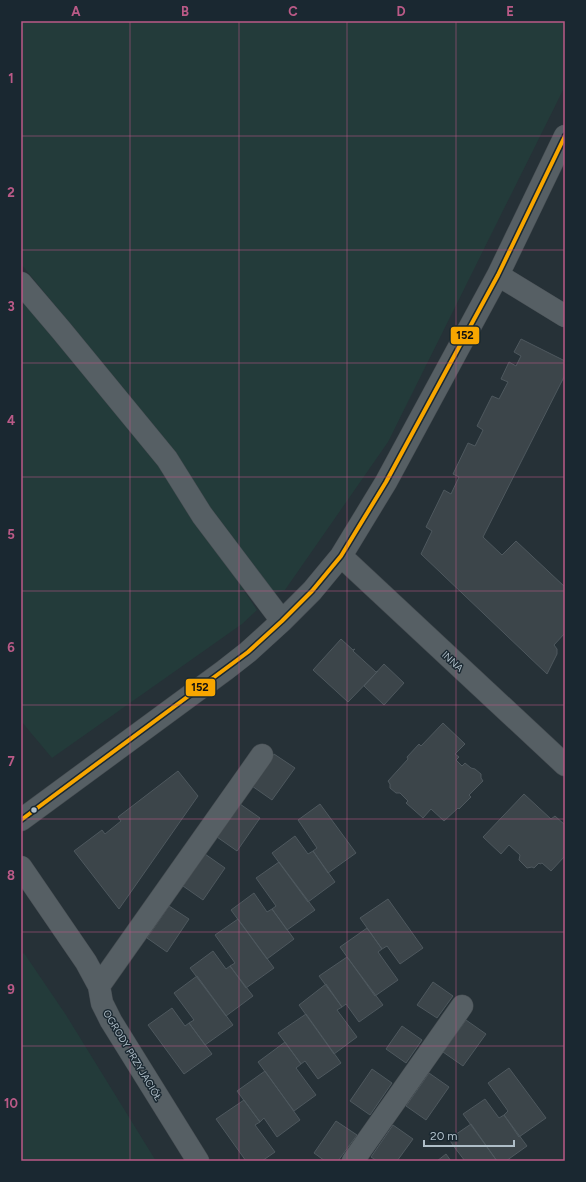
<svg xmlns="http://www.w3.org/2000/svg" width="586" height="1182" font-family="Figtree,sans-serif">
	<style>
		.green { fill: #233b3a }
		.building { fill: #3c454a; stroke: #4e585e }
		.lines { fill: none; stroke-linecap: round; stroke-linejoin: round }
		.minor-casing { stroke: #454c51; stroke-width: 23 }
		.minor { stroke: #565f64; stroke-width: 22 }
		.bus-1-casing { stroke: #1a2831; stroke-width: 7 }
		.bus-1 { stroke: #f7a600; stroke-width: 4 }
		.grid { fill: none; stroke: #ba5a87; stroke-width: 1; stroke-opacity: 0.55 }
		.bus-dot { fill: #afbec8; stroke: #1a2831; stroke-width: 1.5 }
		.labels { text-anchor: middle; stroke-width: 3; stroke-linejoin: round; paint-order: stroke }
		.street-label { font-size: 10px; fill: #afbec8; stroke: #1a2831 }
		.line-badge { stroke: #1a2831; stroke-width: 1.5 }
		.pale-badge-label { font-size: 11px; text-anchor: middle; font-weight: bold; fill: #111 }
		.neatline { fill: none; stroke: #ba5a87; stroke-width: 1.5 }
		.grid-label { font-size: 13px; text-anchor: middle; font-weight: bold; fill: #ba5a87 }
	</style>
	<rect width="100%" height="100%" fill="#263137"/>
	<path class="green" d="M21 21H565V86L388 442 285 590 271 595 85 342 21 264Z
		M21 300 156 457 257 610 242 624 52 758 21 721Z
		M24 953 66 1015 156 1161H21V955Z"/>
	<path class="building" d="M521 339 565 361V375L483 537 502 555 516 541 565 587V633L554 645 557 649V654L547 674 421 554 432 531 426 527 444 490 451 494 459 477 453 474 468 443 475 446 483 430 477 426 492 396 499 399 508 382 501 379 509 362 516 366 521 356 514 352Z
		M341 639 353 650 355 649 353 651 376 672 378 671 348 702 313 670Z
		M384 664 404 683 384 705 364 686Z
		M443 723 465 744 455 754 459 757 456 760 462 766 465 763 471 768 475 769 481 774V778L483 781 469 795 471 797 459 809 458 808 444 821 431 809 423 818 406 803 408 801 400 793H396L390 788V784L388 781 408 759 407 757 419 744 421 746Z
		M274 754 295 768 272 800 252 786Z
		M178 771 198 796 119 909 74 851 102 830 105 834 121 821 118 817Z
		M524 794 551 819 555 816 565 825V856L551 871 542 863 540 864 539 863 534 868 532 867 527 868 519 860 520 855 509 845 501 854 483 837Z
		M240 804 260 818 237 851 217 837Z
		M320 804 356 853 328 873 313 851 317 848 298 820Z
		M295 836 308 854 313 851 335 882 308 902 272 853Z
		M205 854 225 868 203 900 183 886Z
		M279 862 315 910 287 930 272 909 276 906 256 878Z
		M254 893 267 912 272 909 294 939 267 959 231 910Z
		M388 899 423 948 400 964 387 946 382 949 360 918Z
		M169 906 189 919 167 952 147 938Z
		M238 919 274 968 246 988 230 966 235 963 215 935Z
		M367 928 382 949 378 952 398 980 375 996 340 947Z
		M213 951 226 969 230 966 253 996 226 1016 190 968Z
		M347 957 383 1005 359 1022 346 1004 342 1007 319 976Z
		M197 976 233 1025 205 1045 189 1023 194 1020 174 993Z
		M433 982 453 996 437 1018 417 1005Z
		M326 984 342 1007 337 1010 357 1037 334 1054 299 1005Z
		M172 1008 185 1026 189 1023 212 1054 184 1074 148 1025Z
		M306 1014 341 1063 318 1079 305 1061 301 1064 278 1033Z
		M466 1020 486 1034 463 1066 443 1052Z
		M402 1026 422 1040 406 1063 386 1049Z
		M285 1042 301 1064 296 1068 316 1095 294 1111 258 1062Z
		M509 1068 546 1118 519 1137 504 1115 508 1111 488 1083Z
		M372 1069 392 1083 370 1115 350 1101Z
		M265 1071 300 1120 277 1137 264 1118 260 1122 237 1091Z
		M429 1073 449 1087 426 1120 406 1106Z
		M485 1099 499 1118 504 1115 527 1146 506 1161H497L463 1114Z
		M244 1100 260 1122 255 1125 275 1152 262 1161H246L216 1119Z
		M336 1121 357 1135 338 1161H325L314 1153Z
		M471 1124 497 1161H465L455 1148 449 1139Z
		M393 1125 413 1139 397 1161H377L371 1157Z
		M446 1154 451 1161H437Z"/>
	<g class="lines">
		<defs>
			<path id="minor" d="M498 275 565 316
				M21 283 61 330 167 459 202 515 282 621
				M341 556 565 765
				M21 820 225 670 248 652 282 621 312 591 341 556 386 482 498 275 565 136
				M21 867 86 962 99 986 102 1003 111 1021 198 1161
				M99 986 262 755
				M353 1161 462 1006"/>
		</defs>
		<use href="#minor" class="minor-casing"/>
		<use href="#minor" class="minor"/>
		<defs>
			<path id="bus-1" d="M21 820 248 652 282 621 312 591 341 556 386 482 498 275 565 136"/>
		</defs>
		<use href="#bus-1" class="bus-1-casing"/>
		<use href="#bus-1" class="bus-1"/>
	</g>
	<path class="grid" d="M130 21V1161M239 21V1161M347 21V1161M456 21V1161M21 136H565M21 250H565M21 363H565M21 477H565M21 591H565M21 705H565M21 819H565M21 932H565M21 1046H565"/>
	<circle class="bus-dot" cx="34" cy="810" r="3.5"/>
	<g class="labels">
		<g class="street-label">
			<text transform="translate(453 661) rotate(43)" y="4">INNA</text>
			<text transform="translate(133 1055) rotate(59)" y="4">OGRODY PRZYJACIÓŁ</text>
		</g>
	</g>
	<g class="line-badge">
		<rect x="450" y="326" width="30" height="19" rx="4" fill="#f7a600"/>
		<rect x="185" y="678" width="31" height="19" rx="4" fill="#f7a600"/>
	</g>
	<g class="pale-badge-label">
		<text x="465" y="339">152</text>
		<text x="200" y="691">152</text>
	</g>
	<rect width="586" height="1182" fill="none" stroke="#1a2831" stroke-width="44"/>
	<path d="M424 1140v6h90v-6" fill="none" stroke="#afbec8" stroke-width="2"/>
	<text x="430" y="1140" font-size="12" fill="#afbec8" stroke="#1a2831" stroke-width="3" paint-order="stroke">20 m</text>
	<rect x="22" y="22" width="542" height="1138" class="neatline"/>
	<g class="grid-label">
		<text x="76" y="16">A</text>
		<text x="185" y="16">B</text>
		<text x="293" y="16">C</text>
		<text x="401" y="16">D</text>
		<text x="510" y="16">E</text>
		<text x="11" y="83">1</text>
		<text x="11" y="197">2</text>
		<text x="11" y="311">3</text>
		<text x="11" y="425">4</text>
		<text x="11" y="539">5</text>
		<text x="11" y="652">6</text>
		<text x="11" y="766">7</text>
		<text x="11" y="880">8</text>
		<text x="11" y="994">9</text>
		<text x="11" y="1108">10</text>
	</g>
</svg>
